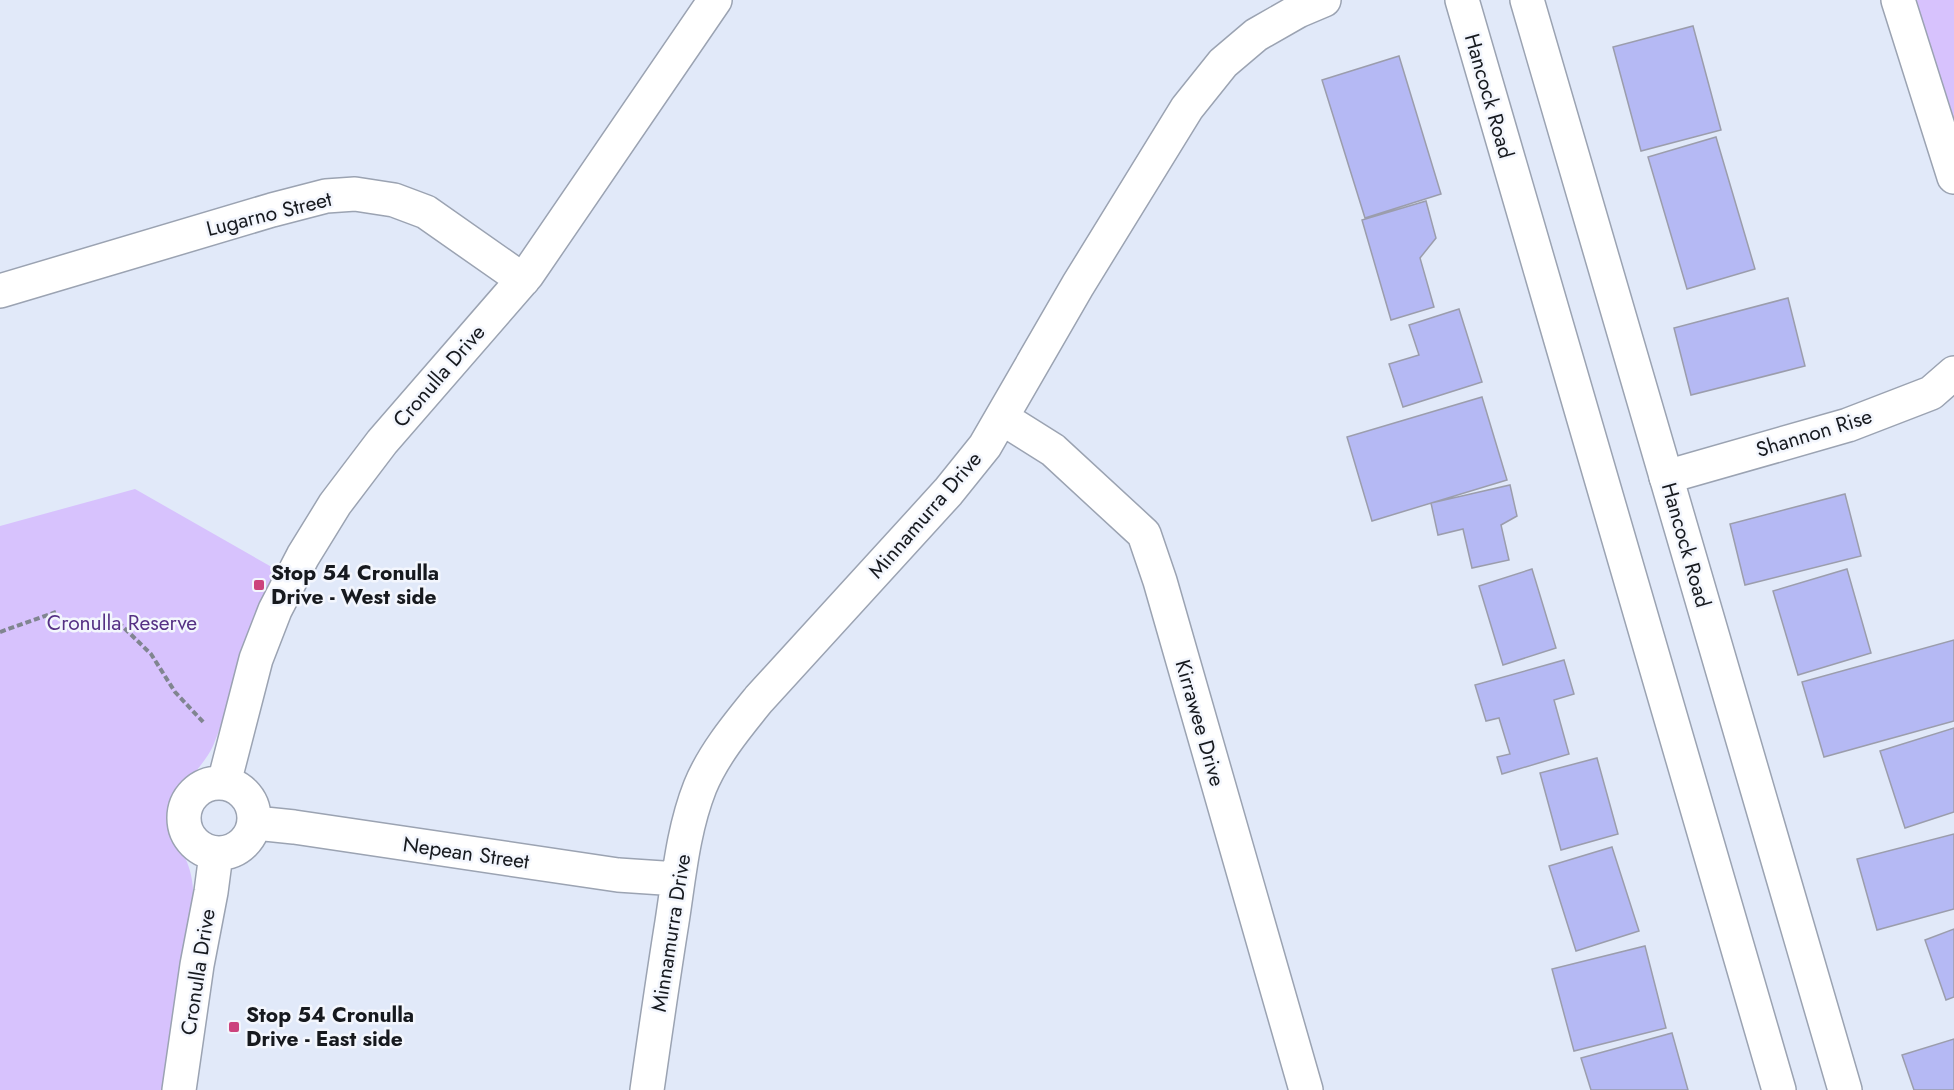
<svg xmlns="http://www.w3.org/2000/svg" width="1954" height="1090" font-family="Jost,sans-serif">
	<style>
		.green { fill: #d7c2fd }
		.building { fill: #b5b9f4; stroke: #9b9dac; stroke-width: 1.5 }
		.lines { fill: none; stroke-linecap: round; stroke-linejoin: round }
		.minor-casing { stroke: #9ba3b2; stroke-width: 36 }
		.major-casing { stroke: #9ba3b2; stroke-width: 36 }
		.path { stroke: #808590; stroke-width: 4; stroke-dasharray: 6 3; stroke-linecap: butt }
		.minor { stroke: #fff; stroke-width: 33 }
		.major { stroke: #fff; stroke-width: 33 }
		.poi-dot { fill: #cc437d; stroke: #f3f6fd; stroke-width: 2 }
		.labels { text-anchor: middle; stroke-width: 5; stroke-linejoin: round; paint-order: stroke }
		.street-label { font-size: 21px; fill: #16191e; stroke: #f3f6fd }
		.poi-label { font-size: 21px; font-weight: bold; fill: #16191e; stroke: #f3f6fd; text-anchor: start }
		.park-label { font-size: 21px; fill: #553184; stroke: #f3f6fd }
	</style>
	<rect width="100%" height="100%" fill="#e1e9f9"/>
	<path class="green" d="M1912 0H1954V134Z
		M135 489 277 570C266 595 253 620 244 645 232 678 227 714 213 746 202 770 170 794 170 820 170 836 181 848 187 862 193 877 194 892 193 907L165 1090H0V526Z"/>
	<path class="building" d="M1693 26 1721 130 1641 151 1613 47Z
		M1399 56 1441 194 1365 218 1322 80Z
		M1716 137 1755 269 1687 289 1648 157Z
		M1426 201 1436 238 1420 258 1434 307 1391 320 1362 220Z
		M1788 298 1805 366 1691 395 1674 328Z
		M1459 309 1482 382 1403 407 1389 364 1419 355 1409 325Z
		M1482 397 1507 480 1372 521 1347 437Z
		M1510 485 1517 516 1501 525 1509 560 1472 568 1463 529 1438 535 1431 503Z
		M1845 494 1861 556 1745 585 1730 524Z
		M1532 569 1556 648 1503 665 1479 586Z
		M1847 569 1871 653 1798 675 1773 591Z
		M1954 640V721L1824 757 1802 682Z
		M1564 660 1574 694 1554 700 1569 754 1502 774 1497 757 1510 754 1499 718 1486 721 1475 685Z
		M1954 728V812L1905 828 1880 751Z
		M1597 758 1618 834 1561 850 1540 773Z
		M1954 834V909L1877 930 1857 859Z
		M1612 847 1639 931 1576 951 1549 866Z
		M1954 929V997L1946 1000 1925 940Z
		M1645 946 1666 1028 1574 1051 1552 969Z
		M1672 1033 1688 1090H1591L1581 1058Z
		M1954 1039V1090H1914L1902 1055Z"/>
	<g class="lines">
		<defs>
			<path id="minor" d="M1898 0 1954 177
				M0 291 272 210 326 196 355 194 394 200 426 212 523 280
				M1002 418 1053 450 1144 534 1160 581 1306 1090
				M1666 477 1848 425 1931 393 1954 373
				M184 818a35 35 0 1 1 70 0a35 35 0 1 1-70 0Z
				M224 783 256 659 275 610 303 556 335 504 382 442 527 275 715 0
				M255 823 294 827 618 875 678 879
				M179 1090 197 965 211 892 216 854
				M647 1090C655 1034 663 978 672 922 679 877 683 830 700 787 713 755 737 726 759 699L948 492 985 446 1078 285 1187 108 1223 63 1256 35 1298 11 1324 0"/>
			<path id="major" d="M1462 0 1779 1090
				M1527 0 1845 1090"/>
		</defs>
		<use href="#minor" class="minor-casing"/>
		<use href="#major" class="major-casing"/>
		<path class="path" d="M118 622 151 654 175 692 205 724
			M0 632 56 612"/>
		<use href="#minor" class="minor"/>
		<use href="#major" class="major"/>
	</g>
	<g class="poi-dot">
		<rect x="253" y="579" width="12" height="12" rx="3"/>
		<rect x="228" y="1021" width="12" height="12" rx="3"/>
	</g>
	<g class="labels">
		<g class="street-label">
			<text transform="translate(1489 96) rotate(74)" y="7">Hancock Road</text>
			<text transform="translate(269 214) rotate(-14)" y="7">Lugarno Street</text>
			<text transform="translate(439 376) rotate(-49)" y="7">Cronulla Drive</text>
			<text transform="translate(1814 433) rotate(-17)" y="7">Shannon Rise</text>
			<text transform="translate(925 515) rotate(-49)" y="7">Minnamurra Drive</text>
			<text transform="translate(1686 545) rotate(74)" y="7">Hancock Road</text>
			<text transform="translate(1200 723) rotate(74)" y="7">Kirrawee Drive</text>
			<text transform="translate(466 853) rotate(8)" y="7">Nepean Street</text>
			<text transform="translate(671 933) rotate(-81)" y="7">Minnamurra Drive</text>
			<text transform="translate(198 972) rotate(-81)" y="7">Cronulla Drive</text>
		</g>
		<g class="poi-label">
			<text x="271" y="580">Stop 54 Cronulla<tspan x="271" dy="24">Drive - West side</tspan></text>
			<text x="246" y="1022">Stop 54 Cronulla<tspan x="246" dy="24">Drive - East side</tspan></text>
		</g>
		<g class="park-label">
			<text x="122" y="630">Cronulla Reserve</text>
		</g>
	</g>
</svg>
